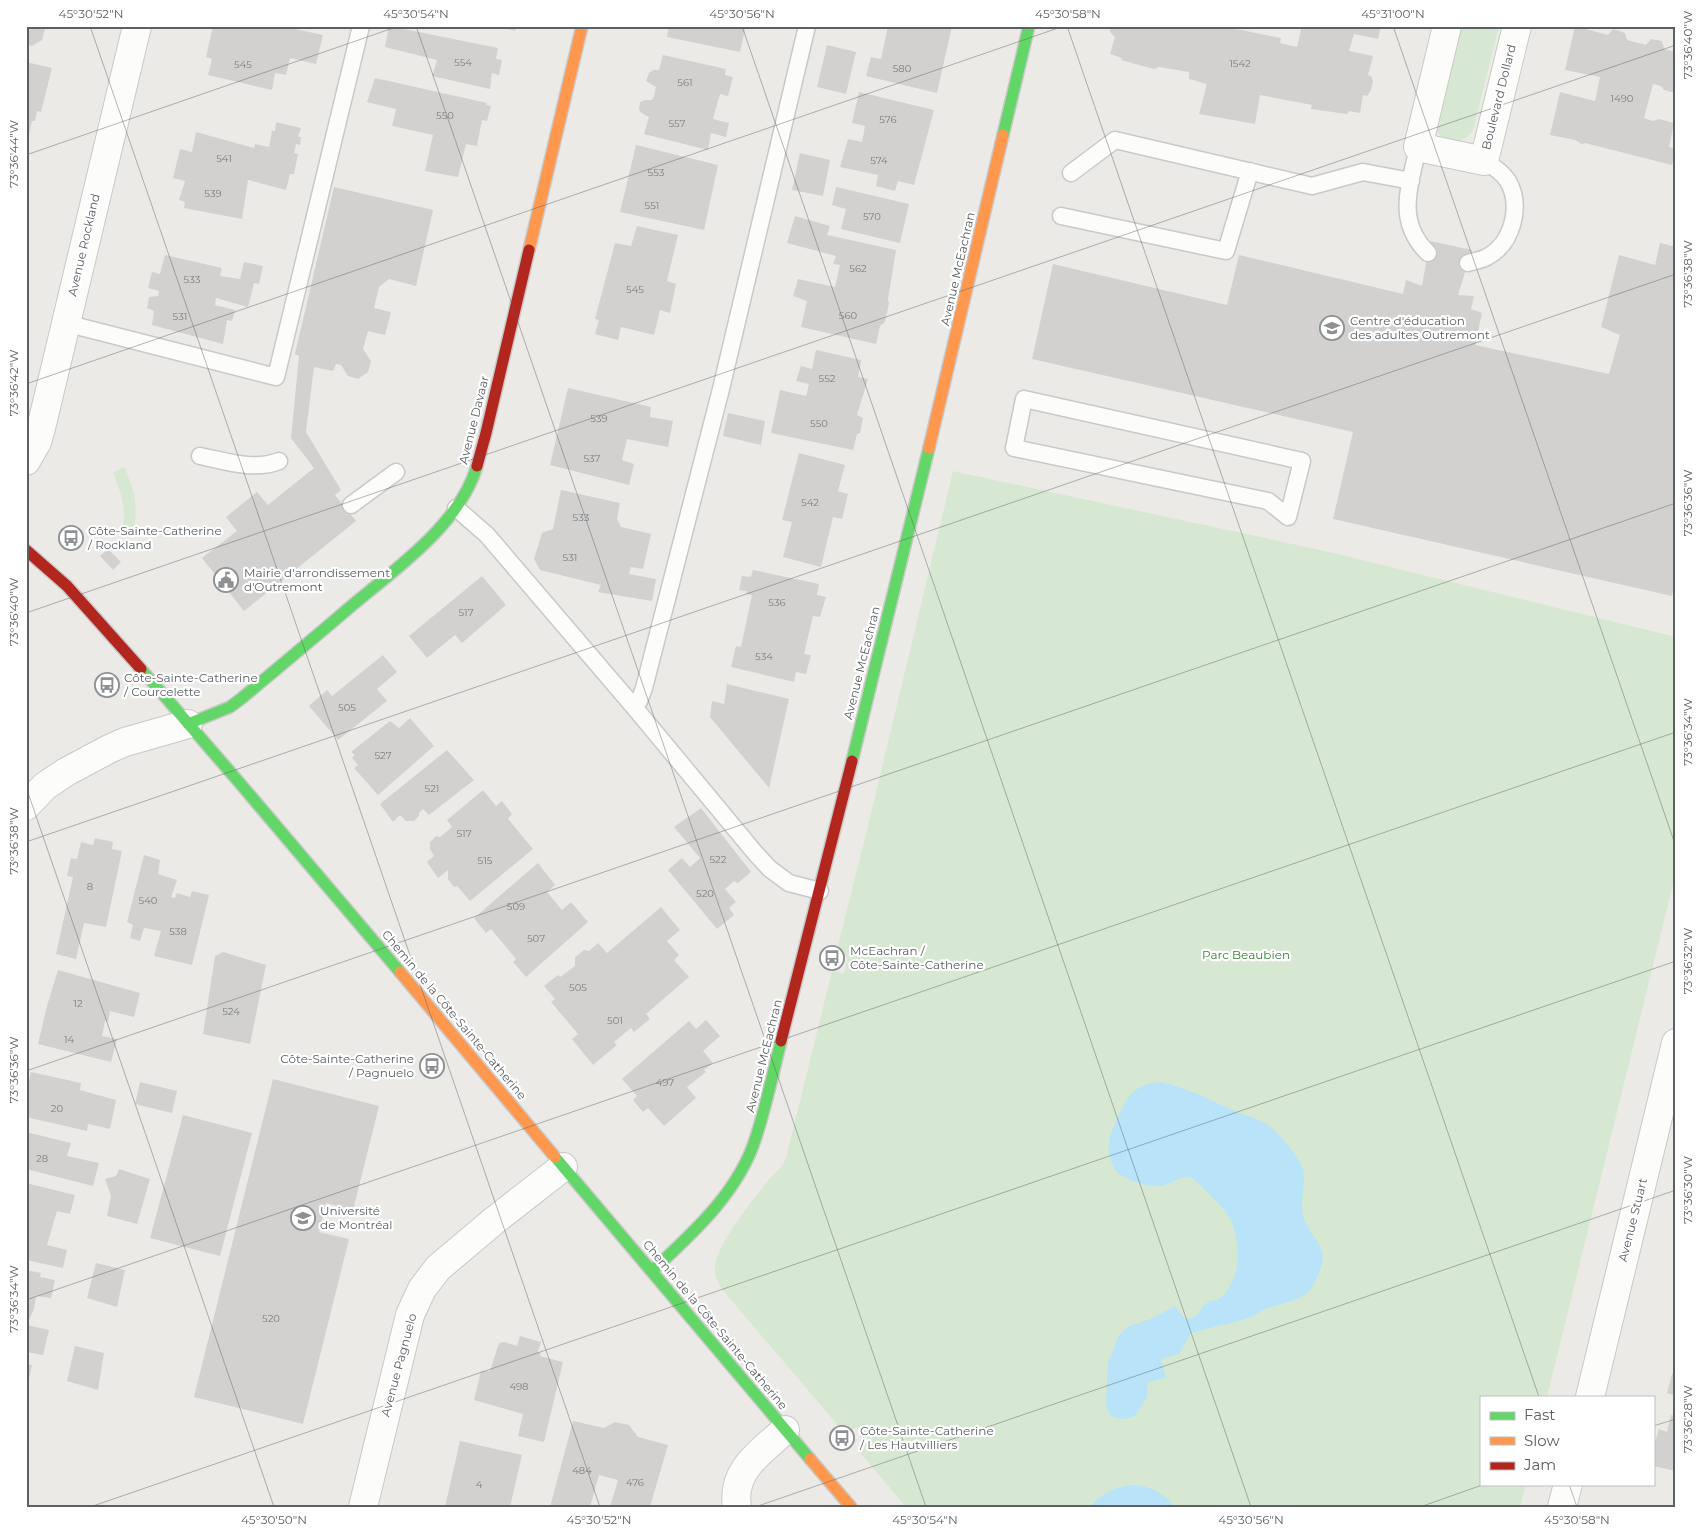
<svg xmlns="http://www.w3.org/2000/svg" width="1702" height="1533" font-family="Montserrat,sans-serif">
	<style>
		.green { fill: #d6e8d1 }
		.water { fill: #b9e3f8 }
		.building { fill: #d3d1cf }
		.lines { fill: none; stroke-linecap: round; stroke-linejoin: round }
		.lane-casing { stroke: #c8c9c8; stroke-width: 19 }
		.street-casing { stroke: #c8c9c8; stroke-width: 30 }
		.fast-casing { stroke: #c8c8c8; stroke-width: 14 }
		.slow-casing { stroke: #c8c8c8; stroke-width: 14 }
		.jam-casing { stroke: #c8c8c8; stroke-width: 14 }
		.lane { stroke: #fcfcfb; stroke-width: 16 }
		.street { stroke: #fcfcfb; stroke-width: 28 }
		.fast { stroke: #63d668; stroke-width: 11 }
		.slow { stroke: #ff974d; stroke-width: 11 }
		.jam { stroke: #b3261e; stroke-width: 11 }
		.ticks { fill: none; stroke: #5c6064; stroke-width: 1; stroke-opacity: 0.45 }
		.labels { text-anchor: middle; stroke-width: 4.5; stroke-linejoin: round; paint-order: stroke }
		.number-label { font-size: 10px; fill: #7b7e80 }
		.street-label { font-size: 12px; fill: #5c6064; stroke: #fff }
		.poi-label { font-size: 12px; fill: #5c6064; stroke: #fff; text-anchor: start }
		.park-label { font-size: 12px; fill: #388234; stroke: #fff }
		.neatline { fill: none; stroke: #5c6064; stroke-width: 2 }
		.ticks-label { font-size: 12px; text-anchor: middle; fill: #5c6064 }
	</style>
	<rect width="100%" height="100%" fill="#eceae6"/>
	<path class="green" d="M1454 26H1499L1473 130C1462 147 1444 144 1434 128Z
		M124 467C136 492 138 508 133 535L122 534C127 511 122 494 113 473Z
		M953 471 1325 551 1676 637V872L1547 1397H1481V1484H1526L1520 1507H906L857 1449 867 1440 856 1427 846 1435 720 1287C718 1282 715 1277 715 1272 711 1251 753 1199 767 1182 774 1173 782 1169 786 1158L832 971 844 974 848 957 836 953 868 826Z"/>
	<path class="water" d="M1159 1082C1187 1087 1211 1101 1237 1112 1247 1116 1259 1119 1268 1125 1277 1131 1301 1159 1303 1169 1307 1187 1297 1203 1305 1221 1315 1243 1331 1248 1318 1275 1316 1280 1314 1285 1311 1289 1300 1302 1278 1304 1263 1310 1260 1312 1257 1314 1253 1316 1234 1324 1211 1327 1191 1333L1179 1354 1161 1359 1166 1378 1148 1382 1147 1397 1135 1416 1125 1419 1114 1418 1109 1413 1106 1404 1108 1363 1119 1335 1129 1326 1151 1319 1175 1306 1185 1319C1203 1317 1197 1309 1208 1302 1211 1300 1216 1301 1219 1299 1224 1296 1228 1289 1231 1284 1241 1267 1239 1240 1231 1221 1227 1212 1217 1202 1210 1195 1204 1189 1198 1181 1190 1178 1179 1175 1171 1184 1161 1186 1151 1188 1126 1180 1118 1173 1111 1167 1107 1150 1109 1141 1112 1128 1123 1103 1132 1093 1140 1086 1148 1083 1159 1082Z
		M1132 1485C1150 1486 1163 1492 1175 1507H1090C1102 1493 1114 1487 1132 1485Z"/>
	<path class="building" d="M26 26H46L42 40 32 46 28 45V48H26Z
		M213 26H291L290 28 323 35 316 64 290 58 286 75 275 73 272 90 208 75 212 59 206 57Z
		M389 26 498 48 496 59 502 60 499 75 492 73 490 89 432 76 437 60 385 47Z
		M497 26H516L515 31Z
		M669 26H734L745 29 740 52 667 37Z
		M888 26H952L937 93 866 76 871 57 881 59Z
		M1111 26H1203L1212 28 1213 26H1221L1281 38 1280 43 1297 47 1302 26H1381L1378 39 1354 34 1349 51 1373 56 1368 75 1371 76 1373 81 1371 90 1367 96 1363 95 1360 113 1349 111 1347 114 1311 109 1312 105 1260 95 1255 124 1199 114 1207 84 1189 79V72L1159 67 1154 69 1121 60 1122 58 1110 54 1115 37 1110 32Z
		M1575 26 1608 35 1613 29 1625 33 1627 40 1646 45 1651 39 1662 41 1664 49 1676 52V93L1664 90 1661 86 1653 84 1644 118 1653 121 1659 119 1674 123 1669 147 1676 149 1672 165 1585 143 1582 144 1575 140 1550 135 1560 92 1595 101 1600 77 1565 70Z
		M827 45 856 52 846 94 817 87Z
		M663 55 726 69 725 75 733 77 728 96 720 94 713 119 729 123 726 137 711 133 708 150 644 134 649 117 643 114 639 110 640 102 645 100H652L654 96 656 87 646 81 649 73 653 70H659Z
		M26 62 52 68 41 112 37 111 35 121H32L29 135H26Z
		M375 78 487 103 486 105 491 106 487 121 482 120 477 146 466 144 458 177 425 171 433 135 392 126 396 109 367 102Z
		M859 92 934 110 914 185 898 181 895 191 876 186 878 175 840 167 848 139 862 142 865 126 852 123Z
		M276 122 301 128 298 137H301L300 145 296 144 294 153 298 154 294 174H290L286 190 248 180 242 219 184 208 185 202 179 200 185 181 173 178 180 149 192 152 196 132 254 148 255 144 269 147 272 131H275Z
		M636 145 718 165 704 230 620 212Z
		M800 153 830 160 823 196 792 190Z
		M334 187 433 210 416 286 389 279 379 287 374 308 391 312 385 335 368 331 363 349 371 361 368 372 358 379 348 376 341 365 336 364 333 371 314 367 306 432 341 490 335 495 356 521 244 611 202 558 237 531 226 517 257 492 268 505 314 468 291 438 299 356 295 354Z
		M836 187 909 204 900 243 841 229 846 209 832 205Z
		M795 216 830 226 827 235 896 250 888 299 889 303 885 322 880 326 876 344 801 327 807 301 793 296 798 279 835 287 840 265 833 264 836 256 787 243Z
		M637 226 678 235 667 281 676 284 670 313 660 310 654 335 621 327 618 340 595 334 599 320 595 319 615 243 631 246Z
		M1430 241 1472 250 1458 295 1474 296 1471 309 1482 313 1475 345 1609 374 1620 335 1601 327 1619 255 1655 265 1660 243 1676 247V576L1672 596 1333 519 1353 432 1032 359 1053 264 1227 305 1239 255 1403 294 1406 280 1422 286Z
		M165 255 222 268 220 276 240 279 244 262 263 266 259 284 254 283 248 307 216 298 215 305 235 310 232 321 227 320 223 344 152 325 154 311 147 308 149 297 158 296 159 291 148 288 152 272 160 274Z
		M816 350 861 360 858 377 868 379 857 415 863 418 860 433 857 434 853 450 771 433 780 390 806 396 809 384 796 381 801 366 812 369Z
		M568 388 651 407 650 417 673 421 668 447 627 439 622 460 634 464 629 485 550 465Z
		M728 413 765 421 761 445 723 436Z
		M799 453 845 465 838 491 848 494 842 519 833 517 821 567 783 557 792 522 782 520Z
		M561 490 620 503 617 519 621 527 651 534 643 569 631 567 629 574 656 579 652 601 598 592 601 585 540 570 534 559 542 533 553 529Z
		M108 549 121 562 113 570 100 556Z
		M753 570 819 584 817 595 826 597 820 617 813 616 804 654 811 655 806 674 796 672 794 682 731 667 736 646 741 647 752 595 746 594 747 591 739 590 742 576 751 577Z
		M482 576 506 605 462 643 455 635 427 658 409 636Z
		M383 655 397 672 377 689 387 701 338 740 309 706 327 690 332 696Z
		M727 684 789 699 769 788 710 717 712 701 724 704Z
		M410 718 434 746 378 795 354 768 358 765 352 758 355 755 351 752 390 721 399 728Z
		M447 750 474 780 429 815 423 809 419 813V816L414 821H406L400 815 393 822 380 804Z
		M483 790 496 806 502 801 512 814 508 819 533 849 470 901 457 886 454 887 448 879V870L438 878 427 862 434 856 430 849V842L436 836 440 837 452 827 447 820Z
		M701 808 751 872 738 883 734 881 725 889 736 902 729 908 734 915 717 929 668 870 682 858 690 867 700 858 674 827Z
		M95 838 113 842 112 849 122 851 106 927 84 923 76 959 56 954 73 877 67 876 71 858 77 859 81 842 93 845Z
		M144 855 160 860 158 874 177 880 171 897 175 898 177 893 190 897 192 891 209 895 192 965 154 956 161 931 144 928 140 941 130 938 133 925 127 922Z
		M538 863 555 885 547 892 562 910 571 902 588 922 526 977 513 962 516 959 491 929 486 933 474 918Z
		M661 907 680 930 667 941 679 955 674 960 689 977 646 1014 650 1019 634 1032 631 1028 614 1042 617 1045 593 1065 572 1039 578 1034 551 1002 555 999 544 986 558 975 560 977 575 966V957L584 950 589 951 598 943 607 953Z
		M223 952 266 965 250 1044 203 1034 215 956Z
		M58 970 140 993 134 1017 110 1011 108 1022 105 1021 102 1036 117 1039 111 1062 38 1044 47 1006Z
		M706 1020 720 1036 703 1051 713 1063 704 1070 706 1072 687 1087 696 1098 664 1126 648 1108 643 1112 633 1100 637 1096 622 1079 689 1021 696 1029Z
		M31 1072 81 1083 80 1090 116 1100 110 1129 88 1124 87 1131 26 1117V1092Z
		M273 1079 379 1106 353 1210 326 1203 319 1232 349 1239 303 1424 194 1397Z
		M140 1082 177 1091 172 1113 135 1104Z
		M183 1115 252 1133 220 1256 150 1238Z
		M26 1132 71 1143 67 1156 99 1163 93 1186 26 1169Z
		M119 1169 150 1179 137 1224 107 1216 111 1196 105 1179 116 1176Z
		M26 1183 75 1195 70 1214 57 1211 47 1245 67 1250 63 1268 26 1260Z
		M96 1263 125 1270 117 1307 87 1298Z
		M26 1270 41 1273 40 1277 55 1280 51 1298 36 1296 34 1309 27 1325 49 1330 43 1355 26 1352Z
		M520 1336 541 1342 538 1352 541 1353 540 1356 563 1362 544 1442 518 1436 523 1414 474 1400 481 1371H490L499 1343 504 1342 517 1346Z
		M75 1346 104 1353 98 1390 67 1381Z
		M26 1364 32 1365 29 1379 26 1378Z
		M1672 1374 1676 1375V1396L1667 1393Z
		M1671 1415 1676 1416V1471L1653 1466V1449L1659 1429 1667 1432Z
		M573 1421 604 1428 615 1422 629 1425 638 1437 668 1445 650 1507H610L618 1480 599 1475 590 1507H550Z
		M460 1441 522 1455 510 1507H445Z"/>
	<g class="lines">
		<defs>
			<path id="lane" d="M1418 147C1410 186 1395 221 1428 253
				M1071 173 1115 140 1312 186 1363 172 1411 181
				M1061 216 1226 251 1250 171
				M1468 263C1474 261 1482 260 1487 257 1513 243 1522 206 1508 181 1502 172 1493 166 1484 161
				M65 323 276 377 361 26
				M1024 399 1302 461 1288 517 1268 501 1014 448Z
				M200 456C225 461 255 471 279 461
				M351 505 396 472
				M456 508 487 535 634 707 756 854 770 869 789 883 820 891
				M634 707 639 701 644 688 721 389 807 26"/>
			<path id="street" d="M1447 26 1418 147 1484 161 1517 26
				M26 461 37 442 41 428 137 26
				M26 806 45 786 66 772 109 749 125 742 188 724
				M1590 1397 1676 1043
				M363 1507 410 1315 422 1289 438 1268 495 1220 563 1167
				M737 1507C731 1470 761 1452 785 1430
				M1562 1507 1568 1484"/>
			<path id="fast" d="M1003 135 1029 26
				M141 669 238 781 400 972
				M188 724 230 707 242 698C278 668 314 638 349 608 395 569 459 526 477 466
				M852 761 929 448
				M555 1157 810 1459
				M652 1271C693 1233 739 1192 756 1137 766 1106 773 1073 781 1041"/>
			<path id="slow" d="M529 250 582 26
				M929 448 1003 135
				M400 972 555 1157
				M810 1459 851 1507"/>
			<path id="jam" d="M477 466 486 433 529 250
				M26 550 67 586 141 669
				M781 1041 852 761"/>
		</defs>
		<use href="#lane" class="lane-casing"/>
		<use href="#street" class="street-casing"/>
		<use href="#fast" class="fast-casing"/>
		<use href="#slow" class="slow-casing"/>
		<use href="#jam" class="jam-casing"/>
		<use href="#lane" class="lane"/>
		<use href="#street" class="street"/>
		<use href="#fast" class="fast"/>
		<use href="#slow" class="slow"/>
		<use href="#jam" class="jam"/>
	</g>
	<path class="ticks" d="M90 26 600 1507M416 26 926 1507M742 26 1251 1507M1067 26 1539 1397M1393 26 1676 847M26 155 399 26M26 384 1064 26M26 613 1676 45M26 787 274 1507M26 842 1676 274M26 1071 1676 503M26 1300 1676 732M1653 1426 1676 1419M1569 1484 1577 1507M90 1507 1676 961M755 1507 1676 1190M1420 1507 1485 1484"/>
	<defs>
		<symbol id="school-ring" viewBox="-11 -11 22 22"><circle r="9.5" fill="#fff" stroke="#8e9092" stroke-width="1.5"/><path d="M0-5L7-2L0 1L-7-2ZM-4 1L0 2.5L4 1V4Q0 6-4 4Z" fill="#8e9092"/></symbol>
		<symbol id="bus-ring" viewBox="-11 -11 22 22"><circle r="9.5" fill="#fff" stroke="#8e9092" stroke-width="1.5"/><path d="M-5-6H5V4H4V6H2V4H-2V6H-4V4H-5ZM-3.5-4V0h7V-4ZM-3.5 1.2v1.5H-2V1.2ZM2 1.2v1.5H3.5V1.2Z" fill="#8e9092"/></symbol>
		<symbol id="civic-ring" viewBox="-11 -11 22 22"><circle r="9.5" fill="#fff" stroke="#8e9092" stroke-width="1.5"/><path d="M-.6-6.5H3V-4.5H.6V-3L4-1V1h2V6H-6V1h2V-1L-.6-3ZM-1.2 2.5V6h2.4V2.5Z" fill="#8e9092"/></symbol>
		<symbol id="university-ring" viewBox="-11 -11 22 22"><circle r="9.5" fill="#fff" stroke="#8e9092" stroke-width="1.5"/><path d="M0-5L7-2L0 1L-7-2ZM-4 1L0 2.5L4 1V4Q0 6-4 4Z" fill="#8e9092"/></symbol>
	</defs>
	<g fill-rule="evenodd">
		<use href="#school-ring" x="1318" y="314" width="28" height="28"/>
		<use href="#bus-ring" x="57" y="524" width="28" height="28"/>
		<use href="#civic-ring" x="212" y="566" width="28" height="28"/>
		<use href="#bus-ring" x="93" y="671" width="28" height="28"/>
		<use href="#bus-ring" x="818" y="944" width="28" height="28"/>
		<use href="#bus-ring" x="418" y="1052" width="28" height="28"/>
		<use href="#university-ring" x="289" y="1204" width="28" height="28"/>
		<use href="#bus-ring" x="828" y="1424" width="28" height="28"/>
	</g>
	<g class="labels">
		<g class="number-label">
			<text x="463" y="66">554</text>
			<text x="1240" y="67">1542</text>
			<text x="243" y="68">545</text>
			<text x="902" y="72">580</text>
			<text x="685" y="86">561</text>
			<text x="1622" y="102">1490</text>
			<text x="445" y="119">550</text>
			<text x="888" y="123">576</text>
			<text x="677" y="127">557</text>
			<text x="224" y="162">541</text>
			<text x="879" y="164">574</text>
			<text x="656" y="176">553</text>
			<text x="213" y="197">539</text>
			<text x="652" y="209">551</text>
			<text x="872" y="220">570</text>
			<text x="858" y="272">562</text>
			<text x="192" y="283">533</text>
			<text x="635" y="293">545</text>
			<text x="848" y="319">560</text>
			<text x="180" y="320">531</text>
			<text x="827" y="382">552</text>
			<text x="599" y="422">539</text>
			<text x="819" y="427">550</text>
			<text x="592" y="462">537</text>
			<text x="810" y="506">542</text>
			<text x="581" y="521">533</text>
			<text x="570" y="561">531</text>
			<text x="777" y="606">536</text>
			<text x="466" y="616">517</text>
			<text x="764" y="660">534</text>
			<text x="347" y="711">505</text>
			<text x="383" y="759">527</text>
			<text x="432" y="792">521</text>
			<text x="464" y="837">517</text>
			<text x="718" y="863">522</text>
			<text x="485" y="864">515</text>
			<text x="90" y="890">8</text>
			<text x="705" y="897">520</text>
			<text x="148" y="904">540</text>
			<text x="516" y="910">509</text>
			<text x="178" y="935">538</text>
			<text x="536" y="942">507</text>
			<text x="578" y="991">505</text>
			<text x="78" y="1007">12</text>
			<text x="231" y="1015">524</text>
			<text x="615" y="1024">501</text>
			<text x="69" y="1043">14</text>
			<text x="665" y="1086">497</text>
			<text x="57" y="1112">20</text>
			<text x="42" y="1162">28</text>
			<text x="271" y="1322">520</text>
			<text x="519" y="1390">498</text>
			<text x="582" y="1474">484</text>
			<text x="635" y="1486">476</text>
			<text x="479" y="1488">4</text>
		</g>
		<g class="street-label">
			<text transform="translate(1499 97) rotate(-76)" y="4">Boulevard Dollard</text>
			<text transform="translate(84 245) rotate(-77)" y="4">Avenue Rockland</text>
			<text transform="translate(958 269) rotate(-77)" y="4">Avenue McEachran</text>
			<text transform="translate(474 420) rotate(-76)" y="4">Avenue Davaar</text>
			<text transform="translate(862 663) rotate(-76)" y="4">Avenue McEachran</text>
			<text transform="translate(454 1015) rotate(50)" y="4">Chemin de la Côte-Sainte-Catherine</text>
			<text transform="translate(764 1056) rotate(-76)" y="4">Avenue McEachran</text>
			<text transform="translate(1633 1220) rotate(-76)" y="4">Avenue Stuart</text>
			<text transform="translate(715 1325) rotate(50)" y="4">Chemin de la Côte-Sainte-Catherine</text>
			<text transform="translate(399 1365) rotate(-75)" y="4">Avenue Pagnuelo</text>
		</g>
		<g class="poi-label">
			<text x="1350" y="325">Centre d'éducation<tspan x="1350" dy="14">des adultes Outremont</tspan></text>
			<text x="88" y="535">Côte-Sainte-Catherine<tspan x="88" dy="14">/ Rockland</tspan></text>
			<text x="244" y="577">Mairie d'arrondissement<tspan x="244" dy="14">d'Outremont</tspan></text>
			<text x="124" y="682">Côte-Sainte-Catherine<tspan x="124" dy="14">/ Courcelette</tspan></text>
			<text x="850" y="955">McEachran /<tspan x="850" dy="14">Côte-Sainte-Catherine</tspan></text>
			<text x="414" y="1063" text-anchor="end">Côte-Sainte-Catherine<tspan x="414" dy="14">/ Pagnuelo</tspan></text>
			<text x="320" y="1215">Université<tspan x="320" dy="14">de Montréal</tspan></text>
			<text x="860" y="1435">Côte-Sainte-Catherine<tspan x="860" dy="14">/ Les Hautvilliers</tspan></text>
		</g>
		<g class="park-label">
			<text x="1246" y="959">Parc Beaubien</text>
		</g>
	</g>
	<rect width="1702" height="1533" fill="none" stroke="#ffffff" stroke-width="55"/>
	<rect x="1480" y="1396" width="175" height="90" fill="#ffffff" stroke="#bebfc1"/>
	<rect x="1490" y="1412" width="25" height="8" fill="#63d668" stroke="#bebfc1"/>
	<text x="1524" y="1420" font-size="15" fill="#5c6064">Fast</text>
	<rect x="1490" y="1437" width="25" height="8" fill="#ff974d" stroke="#bebfc1"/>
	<text x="1524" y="1446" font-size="15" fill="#5c6064">Slow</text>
	<rect x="1490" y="1462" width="25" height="8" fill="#b3261e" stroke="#bebfc1"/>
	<text x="1524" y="1470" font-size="15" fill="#5c6064">Jam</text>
	<rect x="28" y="28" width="1646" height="1478" class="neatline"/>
	<g class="ticks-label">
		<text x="91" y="18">45°30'52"N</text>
		<text x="416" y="18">45°30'54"N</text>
		<text x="742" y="18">45°30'56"N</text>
		<text x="1068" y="18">45°30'58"N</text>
		<text x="1393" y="18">45°31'00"N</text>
		<text transform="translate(1688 45) rotate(-90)" y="4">73°36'40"W</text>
		<text transform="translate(14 154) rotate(-90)" y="4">73°36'44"W</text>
		<text transform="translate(1688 274) rotate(-90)" y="4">73°36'38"W</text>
		<text transform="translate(14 383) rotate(-90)" y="4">73°36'42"W</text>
		<text transform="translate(1688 503) rotate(-90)" y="4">73°36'36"W</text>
		<text transform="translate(14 612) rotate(-90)" y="4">73°36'40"W</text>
		<text transform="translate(1688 732) rotate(-90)" y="4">73°36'34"W</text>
		<text transform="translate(14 841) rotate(-90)" y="4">73°36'38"W</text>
		<text transform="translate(1688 961) rotate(-90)" y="4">73°36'32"W</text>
		<text transform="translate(14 1070) rotate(-90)" y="4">73°36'36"W</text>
		<text transform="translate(1688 1190) rotate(-90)" y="4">73°36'30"W</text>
		<text transform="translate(14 1299) rotate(-90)" y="4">73°36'34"W</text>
		<text transform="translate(1688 1419) rotate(-90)" y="4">73°36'28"W</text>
		<text x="274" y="1524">45°30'50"N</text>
		<text x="599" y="1524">45°30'52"N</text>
		<text x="925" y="1524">45°30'54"N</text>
		<text x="1251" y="1524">45°30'56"N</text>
		<text x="1577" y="1524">45°30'58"N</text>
	</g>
</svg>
